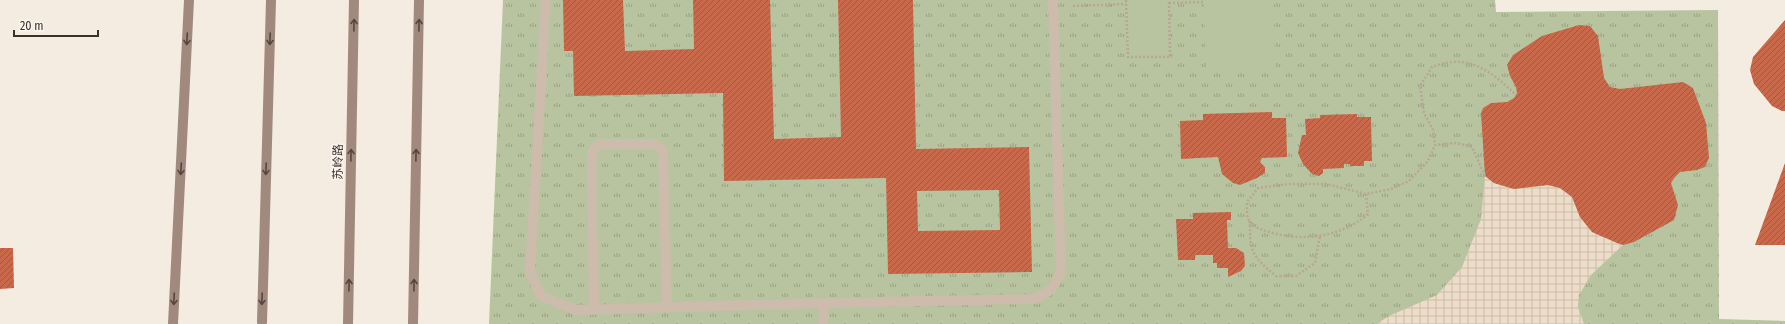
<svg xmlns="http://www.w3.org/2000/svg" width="1785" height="324" font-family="'Fira Sans Condensed','Noto Sans SC',sans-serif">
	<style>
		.grass { fill: url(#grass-tufts) }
		.pitch { fill: #b8c4a0 }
		.plaza { fill: url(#plaza-grid) }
		.building { fill: url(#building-hatch); fill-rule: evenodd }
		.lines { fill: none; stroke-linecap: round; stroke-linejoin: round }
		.path { stroke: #b9a596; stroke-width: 2.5; stroke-dasharray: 2 2; stroke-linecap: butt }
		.service { stroke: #cdbbac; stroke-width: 10 }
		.secondary { stroke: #a18a7d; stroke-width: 10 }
		.oneway { stroke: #544640 }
		.labels { text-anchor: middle; stroke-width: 3; stroke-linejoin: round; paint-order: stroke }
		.street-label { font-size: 12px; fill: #3b302b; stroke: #fbf5ee }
	</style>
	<defs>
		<pattern id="grass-tufts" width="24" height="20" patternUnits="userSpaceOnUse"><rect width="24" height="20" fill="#b8c4a0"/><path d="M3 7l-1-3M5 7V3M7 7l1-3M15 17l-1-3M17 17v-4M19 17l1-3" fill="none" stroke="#97a083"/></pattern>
		<pattern id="plaza-grid" width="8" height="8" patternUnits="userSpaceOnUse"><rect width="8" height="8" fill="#ecdcc8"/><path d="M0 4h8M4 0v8" fill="none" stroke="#cbbdac"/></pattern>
		<pattern id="building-hatch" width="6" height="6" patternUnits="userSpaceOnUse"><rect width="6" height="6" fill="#c8694b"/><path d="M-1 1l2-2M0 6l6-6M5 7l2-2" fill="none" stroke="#a4573f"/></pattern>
	</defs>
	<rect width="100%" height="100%" fill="#f4ebe1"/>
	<path class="grass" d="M503 0H1495L1496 12 1718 10 1719 319 1785 321V324H489Z"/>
	<path class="pitch" d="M1126 0H1169L1170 57H1128Z
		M1204 0H1274L1275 67 1206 68Z"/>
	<path class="plaza" d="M1485 176 1494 183 1514 189 1548 185 1560 188 1572 197 1580 217 1592 232 1623 245 1591 275 1579 295 1578 307 1584 324H1377L1389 316 1437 295 1462 267 1481 219Z"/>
	<path class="building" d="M563 0H623L625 51 694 49 693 0H770L774 139 841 137 838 0H913L916 149 1029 147 1032 272 888 274 886 178 724 181 723 93 574 96 573 51H564ZM999 190 1000 230 918 231 917 191Z
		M1785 20V111H1782L1772 106 1754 84 1750 70 1753 57Z
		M1579 25 1590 26 1598 36 1604 78 1610 87 1620 89 1683 82 1693 88 1706 123 1709 158 1705 167 1697 170 1680 172 1675 177 1671 183 1678 205 1674 220 1634 242 1623 245 1617 243 1592 232 1580 217 1572 197 1560 188 1548 185 1514 189 1494 183 1485 176 1481 113 1483 108 1491 103 1507 102 1514 98 1517 93 1516 87 1510 76 1507 65 1513 55 1542 36Z
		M1272 112V118H1286L1287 157 1262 158 1260 162 1265 167V173L1257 178 1240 185 1233 183 1222 174 1218 157 1181 159 1180 121 1203 120V114Z
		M1357 114V117H1371L1372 161H1364V166H1350V164H1344V168L1323 169V173L1319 176 1312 174 1303 164 1298 153 1302 135H1306L1305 119 1320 118V115Z
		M1785 163V245H1755Z
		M1231 212V220H1227L1228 248H1236L1244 253 1245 266 1241 271 1228 277V268H1217V263H1213V255H1195V260H1178L1176 219H1193V213Z
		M0 248H13L14 288 0 289Z"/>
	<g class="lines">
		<path class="path" d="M1126 0 1128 57H1170L1169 0
			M1169 3 1204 2
			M1073 6 1126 4
			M1485 176 1472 147 1456 143 1435 145 1433 130 1424 113 1420 86 1432 67C1438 65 1446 62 1453 62 1479 60 1499 79 1516 95
			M1366 194 1368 214C1343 236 1305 242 1273 233 1263 230 1255 229 1249 220 1246 216 1247 207 1247 202L1258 188 1289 184H1327L1366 194 1391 189 1409 181 1428 161 1435 145
			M1250 221C1249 252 1253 257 1276 276H1296L1315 263 1320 236"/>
		<path class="service" d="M546 0 530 273 541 296 575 310 824 303 1035 299 1052 289 1061 272 1053 0
			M594 310 592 152 599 144H654L663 151 667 307
			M823 324 824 303"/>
		<path class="secondary" d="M262 322 271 0
			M173 324 189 0
			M348 324 354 0
			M413 324 419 0"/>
	</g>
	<defs><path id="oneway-shaft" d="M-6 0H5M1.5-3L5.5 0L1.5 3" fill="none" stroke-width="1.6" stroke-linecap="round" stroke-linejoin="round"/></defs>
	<g class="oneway">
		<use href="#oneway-shaft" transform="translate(354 25) rotate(-89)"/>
		<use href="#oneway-shaft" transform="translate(419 25) rotate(-89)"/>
		<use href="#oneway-shaft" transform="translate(187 39) rotate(93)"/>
		<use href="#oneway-shaft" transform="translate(270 39) rotate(92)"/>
		<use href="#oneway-shaft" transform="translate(351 155) rotate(-89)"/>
		<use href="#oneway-shaft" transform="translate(416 155) rotate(-89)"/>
		<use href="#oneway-shaft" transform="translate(181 169) rotate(93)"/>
		<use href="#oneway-shaft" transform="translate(266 169) rotate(92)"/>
		<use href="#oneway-shaft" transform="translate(349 285) rotate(-89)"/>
		<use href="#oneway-shaft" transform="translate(414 285) rotate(-89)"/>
		<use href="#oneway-shaft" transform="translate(174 299) rotate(93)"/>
		<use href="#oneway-shaft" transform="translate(262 299) rotate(92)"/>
	</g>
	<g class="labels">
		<g class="street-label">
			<text transform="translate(338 162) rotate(-89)" y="4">苏岭路</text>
		</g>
	</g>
	<path d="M14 30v6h84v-6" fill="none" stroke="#3b302b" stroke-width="2"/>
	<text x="20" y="30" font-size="12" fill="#3b302b" stroke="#fbf5ee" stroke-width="3" paint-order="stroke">20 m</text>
</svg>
